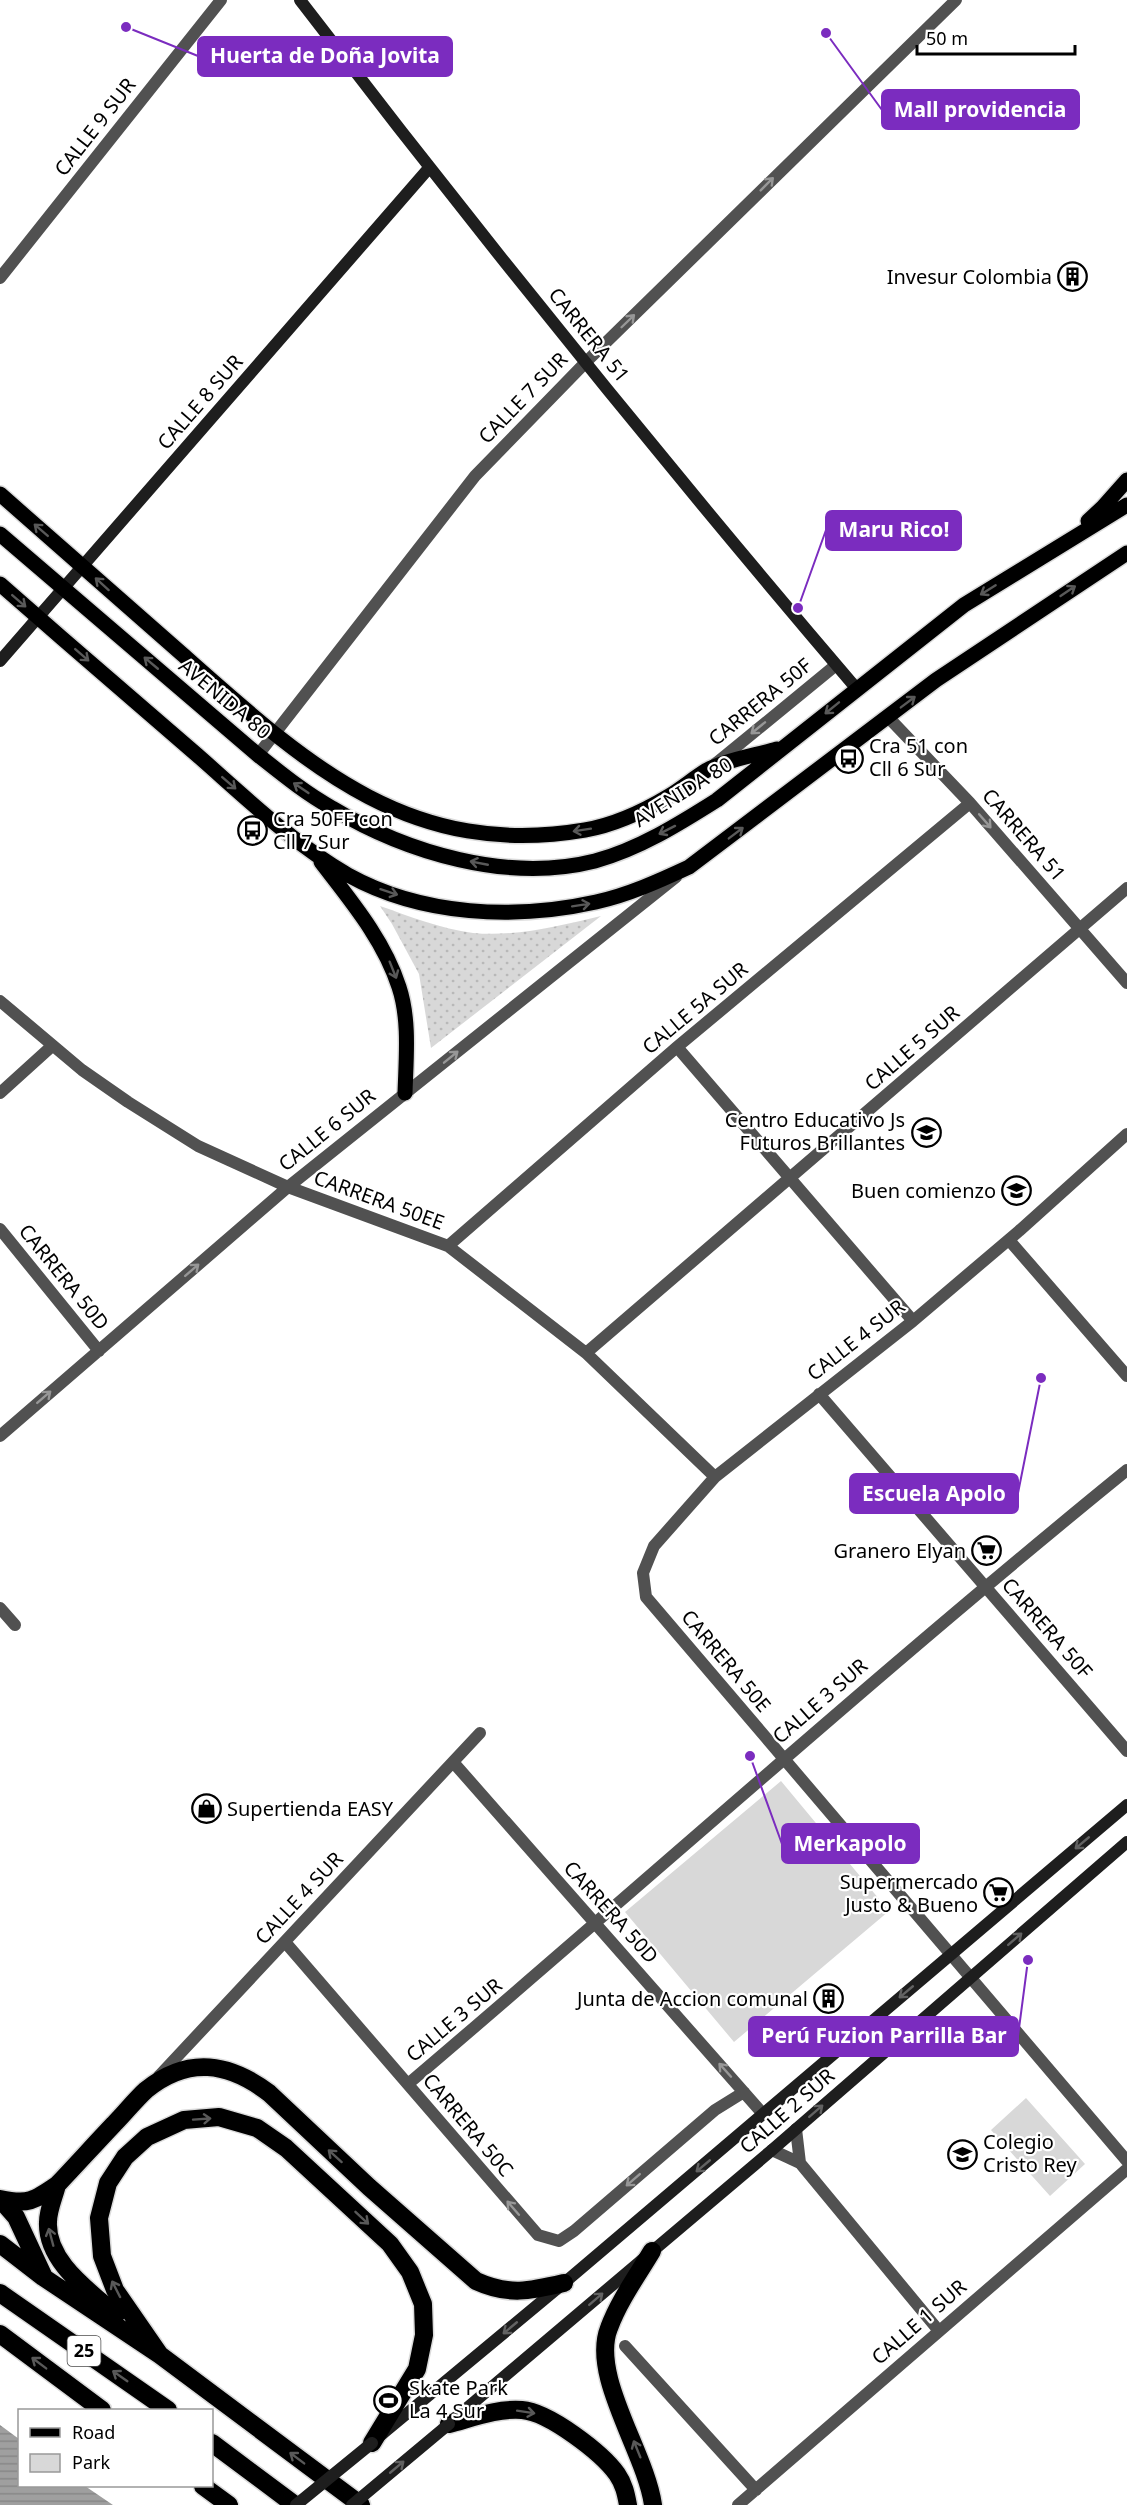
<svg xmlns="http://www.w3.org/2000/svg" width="1127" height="2505" font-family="'Noto Sans',sans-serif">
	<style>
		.grass { fill: url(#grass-dots) }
		.green { fill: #d8d8d8 }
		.water { fill: url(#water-rules) }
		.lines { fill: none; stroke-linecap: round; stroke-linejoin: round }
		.primary-casing { stroke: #dbdbdb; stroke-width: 18 }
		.highway-casing { stroke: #dbdbdb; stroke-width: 21 }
		.street { stroke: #515151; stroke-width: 12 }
		.secondary { stroke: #1e1e1e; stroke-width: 12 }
		.primary { stroke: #000; stroke-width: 15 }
		.highway { stroke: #000; stroke-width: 18 }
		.secondary-bridge { stroke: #1e1e1e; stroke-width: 12 }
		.oneway { stroke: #979797 }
		.oneway2 { stroke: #595959 }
		.oneway3 { stroke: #626262 }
		.labels { text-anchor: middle; stroke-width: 4.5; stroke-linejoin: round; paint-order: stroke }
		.shield { fill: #fff; stroke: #4c4c4c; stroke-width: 1.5 }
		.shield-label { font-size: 18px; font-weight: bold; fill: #000 }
		.street-label { font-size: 20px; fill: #000; stroke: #fff }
		.poi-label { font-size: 20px; fill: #000; stroke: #fff; text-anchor: end }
		.leader { fill: none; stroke: #7b2cbf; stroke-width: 2 }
		.callout-dot { fill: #7b2cbf; stroke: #fff; stroke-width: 2 }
		.callout { fill: #7b2cbf; stroke: #7b2cbf; stroke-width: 2 }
		.callout-label { font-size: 21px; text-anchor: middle; font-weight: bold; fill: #fff }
	</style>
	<defs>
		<pattern id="grass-dots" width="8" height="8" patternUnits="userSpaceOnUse" patternTransform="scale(1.5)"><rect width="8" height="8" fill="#d8d8d8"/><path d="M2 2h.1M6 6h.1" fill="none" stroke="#b8b8b8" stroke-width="1.8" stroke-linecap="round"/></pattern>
		<pattern id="water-rules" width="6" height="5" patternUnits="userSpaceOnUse" patternTransform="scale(1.5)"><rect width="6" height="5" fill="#9f9f9f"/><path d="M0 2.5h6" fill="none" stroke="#878787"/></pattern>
	</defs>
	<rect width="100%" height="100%" fill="#fff"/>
	<path class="grass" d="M380 906C409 916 441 929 473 933 516 937 559 926 601 916L431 1048 419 974 392 924Z"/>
	<path class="green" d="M781 1781 889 1911 734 2042 625 1912Z
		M1026 2098 1085 2164 1050 2196 991 2130Z"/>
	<path class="water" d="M0 2425 19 2439 20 2486H85L113 2505H0Z"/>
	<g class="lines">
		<defs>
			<path id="primary" d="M0 494C61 547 121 601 182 654 304 762 408 860 585 830 614 825 644 811 669 796 682 788 694 778 707 770 725 760 757 755 777 749
				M1088 521 1103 507 1127 480
				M0 534 258 755C282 774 305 793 332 808 407 853 508 883 595 861 639 849 679 824 717 800L964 605 1127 505
				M0 584C65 641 130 697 196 754 244 796 292 843 348 875 422 916 515 920 596 902 628 895 659 881 689 867L936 680 1127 553
				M321 862C351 901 384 940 399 987 410 1020 406 1059 405 1093"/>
			<path id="highway" d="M57 2185C54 2197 48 2210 48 2222 46 2262 90 2291 116 2315
				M0 2199C28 2205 34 2201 57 2185 76 2165 95 2144 114 2124 125 2113 135 2100 146 2090 188 2056 228 2062 269 2093L369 2187 476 2281C509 2296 530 2291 564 2283
				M0 2199 16 2217 43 2275
				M0 2244 43 2277 160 2355 361 2505
				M652 2251C637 2276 619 2301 609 2328 590 2376 646 2453 653 2505
				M0 2293 168 2410
				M0 2334 102 2410
				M160 2355 115 2290 102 2256 99 2218 108 2183 125 2157 147 2137 184 2120 219 2117 257 2128 286 2148 390 2244 410 2272 423 2304 424 2335 417 2369 372 2443
				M449 2424C472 2418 498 2408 522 2410 549 2412 602 2453 617 2474 624 2484 626 2494 628 2505
				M212 2443 295 2505
				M203 2486 229 2505"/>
		</defs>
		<use href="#primary" class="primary-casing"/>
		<use href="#highway" class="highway-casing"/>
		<path class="street" d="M0 278 221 0
			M888 717 970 803 1127 983
			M258 755 475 476 586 362 956 0
			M714 765 836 665
			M0 1001 82 1070 128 1102 198 1146 288 1187 448 1246 586 1353 715 1477
			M677 1047 913 1321
			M0 1093 52 1046
			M1127 1134 1019 1231 913 1321 715 1477 654 1546 643 1573 646 1597 1127 2161
			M0 1229 99 1351
			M1009 1240 1127 1376
			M448 1246 677 1047 970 803
			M586 1353 1127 888
			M819 1394 1127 1751
			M0 1436 288 1187 676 877
			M0 1608 15 1625
			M453 1762 763 2114
			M285 1942 538 2235 559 2241 574 2231 715 2110 744 2092
			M159 2076 480 1733
			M408 2084C648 1880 882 1669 1127 1470
			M796 2129 800 2163
			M772 2150 800 2163 939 2331
			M625 2346 756 2490
			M738 2505 1127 2169"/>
		<path class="secondary" d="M300 0C479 234 665 464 856 688
			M0 661 429 168
			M454 2419 772 2150 1127 1842
			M381 2435 564 2283 1127 1805"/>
		<use href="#primary" class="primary"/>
		<use href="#highway" class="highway"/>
		<path class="secondary-bridge" d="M296 2505 372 2443
			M352 2505 449 2424"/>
	</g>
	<defs><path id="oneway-shaft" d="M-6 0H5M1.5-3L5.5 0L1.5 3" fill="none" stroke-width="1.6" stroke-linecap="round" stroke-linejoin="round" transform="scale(1.5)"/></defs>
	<g class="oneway">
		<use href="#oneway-shaft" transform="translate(767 184) rotate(-45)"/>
		<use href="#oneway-shaft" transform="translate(628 321) rotate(-44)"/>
		<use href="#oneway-shaft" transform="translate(758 728) rotate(141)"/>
		<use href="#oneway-shaft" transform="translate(985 821) rotate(49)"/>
		<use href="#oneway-shaft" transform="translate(451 1057) rotate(-39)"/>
		<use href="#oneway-shaft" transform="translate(192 1270) rotate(-41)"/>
		<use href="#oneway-shaft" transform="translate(44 1397) rotate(-41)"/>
		<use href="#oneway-shaft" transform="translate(725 2070) rotate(-132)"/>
		<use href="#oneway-shaft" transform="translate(633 2180) rotate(139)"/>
		<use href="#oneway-shaft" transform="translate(513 2208) rotate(-131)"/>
	</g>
	<g class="oneway2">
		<use href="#oneway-shaft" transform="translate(41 530) rotate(-139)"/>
		<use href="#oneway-shaft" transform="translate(102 584) rotate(-138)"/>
		<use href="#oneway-shaft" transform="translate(988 590) rotate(148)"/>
		<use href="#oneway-shaft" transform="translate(1068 591) rotate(-34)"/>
		<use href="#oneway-shaft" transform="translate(19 601) rotate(41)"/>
		<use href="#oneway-shaft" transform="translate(82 655) rotate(41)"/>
		<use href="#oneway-shaft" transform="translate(151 663) rotate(-140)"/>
		<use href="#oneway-shaft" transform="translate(908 702) rotate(-37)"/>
		<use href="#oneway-shaft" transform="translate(832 708) rotate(141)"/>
		<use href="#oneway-shaft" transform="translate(229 783) rotate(41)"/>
		<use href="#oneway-shaft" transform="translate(301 788) rotate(-146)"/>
		<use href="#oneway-shaft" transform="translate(582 830) rotate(171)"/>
		<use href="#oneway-shaft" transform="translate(667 830) rotate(153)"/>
		<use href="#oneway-shaft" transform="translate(736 833) rotate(-37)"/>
		<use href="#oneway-shaft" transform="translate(479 863) rotate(-169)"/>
		<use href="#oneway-shaft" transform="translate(389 892) rotate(18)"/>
		<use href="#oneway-shaft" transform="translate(581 905) rotate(-9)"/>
		<use href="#oneway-shaft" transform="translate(393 970) rotate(68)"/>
		<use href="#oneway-shaft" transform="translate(202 2119) rotate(-4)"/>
		<use href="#oneway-shaft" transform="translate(335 2156) rotate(-138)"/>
		<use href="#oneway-shaft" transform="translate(362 2218) rotate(43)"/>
		<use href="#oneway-shaft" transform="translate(51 2237) rotate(-105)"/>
		<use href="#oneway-shaft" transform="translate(116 2289) rotate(-117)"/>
		<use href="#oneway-shaft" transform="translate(39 2363) rotate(-143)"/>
		<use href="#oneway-shaft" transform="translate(120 2376) rotate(-145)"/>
		<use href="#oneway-shaft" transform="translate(526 2412) rotate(9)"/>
		<use href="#oneway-shaft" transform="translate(637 2449) rotate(-112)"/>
		<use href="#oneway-shaft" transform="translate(297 2458) rotate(-143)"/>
	</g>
	<g class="oneway3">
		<use href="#oneway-shaft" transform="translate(1082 1843) rotate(140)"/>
		<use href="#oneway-shaft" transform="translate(1015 1939) rotate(-41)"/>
		<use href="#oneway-shaft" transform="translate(906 1992) rotate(140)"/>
		<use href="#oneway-shaft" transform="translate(816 2111) rotate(-41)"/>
		<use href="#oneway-shaft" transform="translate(703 2166) rotate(140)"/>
		<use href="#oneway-shaft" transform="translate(596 2299) rotate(-41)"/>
		<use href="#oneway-shaft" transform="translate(510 2328) rotate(140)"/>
		<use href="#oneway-shaft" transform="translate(397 2467) rotate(-40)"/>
	</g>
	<defs>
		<symbol id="building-ring" viewBox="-11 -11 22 22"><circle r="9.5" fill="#fff" stroke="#000" stroke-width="1.5"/><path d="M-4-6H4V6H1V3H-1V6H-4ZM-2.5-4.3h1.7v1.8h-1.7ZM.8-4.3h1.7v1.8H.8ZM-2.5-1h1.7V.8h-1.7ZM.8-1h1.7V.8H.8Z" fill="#000"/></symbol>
		<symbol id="bus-ring" viewBox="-11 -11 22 22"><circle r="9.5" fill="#fff" stroke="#000" stroke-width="1.5"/><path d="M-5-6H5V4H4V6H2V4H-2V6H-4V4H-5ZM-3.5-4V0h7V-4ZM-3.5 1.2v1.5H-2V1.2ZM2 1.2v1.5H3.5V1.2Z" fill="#000"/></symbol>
		<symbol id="school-ring" viewBox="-11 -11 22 22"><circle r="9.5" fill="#fff" stroke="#000" stroke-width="1.5"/><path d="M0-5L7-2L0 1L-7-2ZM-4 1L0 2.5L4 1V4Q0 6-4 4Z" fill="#000"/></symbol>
		<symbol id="supermarket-ring" viewBox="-11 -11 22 22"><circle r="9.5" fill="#fff" stroke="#000" stroke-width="1.5"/><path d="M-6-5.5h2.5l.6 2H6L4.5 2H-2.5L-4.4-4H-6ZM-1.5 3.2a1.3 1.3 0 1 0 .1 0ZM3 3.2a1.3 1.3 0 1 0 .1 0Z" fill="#000"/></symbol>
		<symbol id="shop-ring" viewBox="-11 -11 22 22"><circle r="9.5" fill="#fff" stroke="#000" stroke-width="1.5"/><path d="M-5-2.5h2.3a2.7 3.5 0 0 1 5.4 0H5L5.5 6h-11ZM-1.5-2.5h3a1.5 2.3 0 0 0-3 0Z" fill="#000"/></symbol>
		<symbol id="stadium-ring" viewBox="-11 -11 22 22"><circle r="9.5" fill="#fff" stroke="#000" stroke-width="1.5"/><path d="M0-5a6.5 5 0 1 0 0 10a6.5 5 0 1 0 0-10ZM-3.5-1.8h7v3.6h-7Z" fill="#000"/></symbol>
	</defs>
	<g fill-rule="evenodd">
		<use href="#building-ring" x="1056" y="260" width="33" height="33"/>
		<use href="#bus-ring" x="832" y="742" width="33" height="33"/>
		<use href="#bus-ring" x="236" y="814" width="33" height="33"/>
		<use href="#school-ring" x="910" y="1116" width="33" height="33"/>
		<use href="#school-ring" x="1000" y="1174" width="33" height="33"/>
		<use href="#supermarket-ring" x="970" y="1534" width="33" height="33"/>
		<use href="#shop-ring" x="190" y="1792" width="33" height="33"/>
		<use href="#supermarket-ring" x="982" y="1876" width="33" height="33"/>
		<use href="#building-ring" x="812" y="1982" width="33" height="33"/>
		<use href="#school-ring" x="946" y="2138" width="33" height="33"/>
		<use href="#stadium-ring" x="372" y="2384" width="33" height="33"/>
	</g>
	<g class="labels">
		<rect class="shield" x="67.5" y="2336" width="33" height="30" rx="4.5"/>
		<g class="shield-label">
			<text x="84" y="2357">25</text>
		</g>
		<g class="street-label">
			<text transform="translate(95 127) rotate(-52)" y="7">CALLE 9 SUR</text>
			<text transform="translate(589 335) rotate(51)" y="7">CARRERA 51</text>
			<text transform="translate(523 398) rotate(-46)" y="7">CALLE 7 SUR</text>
			<text transform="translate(200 402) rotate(-49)" y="7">CALLE 8 SUR</text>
			<text transform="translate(225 699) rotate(40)" y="7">AVENIDA 80</text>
			<text transform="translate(760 702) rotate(-39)" y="7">CARRERA 50F</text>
			<text transform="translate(683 792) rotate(-32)" y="7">AVENIDA 80</text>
			<text transform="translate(1024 835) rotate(49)" y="7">CARRERA 51</text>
			<text transform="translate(695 1008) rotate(-40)" y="7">CALLE 5A SUR</text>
			<text transform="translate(912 1048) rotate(-41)" y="7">CALLE 5 SUR</text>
			<text transform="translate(327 1130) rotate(-39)" y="7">CALLE 6 SUR</text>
			<text transform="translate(379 1200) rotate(20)" y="7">CARRERA 50EE</text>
			<text transform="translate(64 1277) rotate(51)" y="7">CARRERA 50D</text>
			<text transform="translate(856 1340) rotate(-38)" y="7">CALLE 4 SUR</text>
			<text transform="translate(1047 1628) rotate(49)" y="7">CARRERA 50F</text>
			<text transform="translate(726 1661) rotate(50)" y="7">CARRERA 50E</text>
			<text transform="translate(820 1701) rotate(-41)" y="7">CALLE 3 SUR</text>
			<text transform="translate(299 1898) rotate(-47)" y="7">CALLE 4 SUR</text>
			<text transform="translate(611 1912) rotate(48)" y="7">CARRERA 50D</text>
			<text transform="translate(454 2020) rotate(-40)" y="7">CALLE 3 SUR</text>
			<text transform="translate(787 2111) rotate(-41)" y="7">CALLE 2 SUR</text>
			<text transform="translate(468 2125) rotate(50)" y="7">CARRERA 50C</text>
			<text transform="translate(919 2322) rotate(-41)" y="7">CALLE 1 SUR</text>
		</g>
		<g class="poi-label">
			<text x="1052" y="284">Invesur Colombia</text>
			<text x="869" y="753" text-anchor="start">Cra 51 con<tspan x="869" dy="23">Cll 6 Sur</tspan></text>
			<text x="273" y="826" text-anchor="start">Cra 50FF con<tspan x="273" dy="23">Cll 7 Sur</tspan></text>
			<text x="905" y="1127">Centro Educativo Js<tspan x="905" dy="23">Futuros Brillantes</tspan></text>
			<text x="996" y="1198">Buen comienzo</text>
			<text x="966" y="1558">Granero Elyan</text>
			<text x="227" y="1816" text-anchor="start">Supertienda EASY</text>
			<text x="978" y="1889">Supermercado<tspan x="978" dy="23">Justo &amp; Bueno</tspan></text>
			<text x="808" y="2006">Junta de Accion comunal</text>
			<text x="983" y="2149" text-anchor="start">Colegio<tspan x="983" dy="23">Cristo Rey</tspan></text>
			<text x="409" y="2395" text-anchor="start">Skate Park<tspan x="409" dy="23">La 4 Sur</tspan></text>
		</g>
	</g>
	<path class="leader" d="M126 27L198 56M826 33L882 110M798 608L826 530M1041 1378L1018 1493M750 1756L782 1844M1028 1960L1018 2036"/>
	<g class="callout-dot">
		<circle cx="126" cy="27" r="6"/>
		<circle cx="826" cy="33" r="6"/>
		<circle cx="798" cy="608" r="6"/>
		<circle cx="1041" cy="1378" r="6"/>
		<circle cx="750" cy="1756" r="6"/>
		<circle cx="1028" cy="1960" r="6"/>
	</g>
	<g class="callout">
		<rect x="198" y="37" width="254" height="39" rx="6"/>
		<rect x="882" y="90" width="197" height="39" rx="6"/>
		<rect x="826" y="511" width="135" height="39" rx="6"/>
		<rect x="850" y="1474" width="168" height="39" rx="6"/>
		<rect x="782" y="1824" width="137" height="39" rx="6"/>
		<rect x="749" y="2017" width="269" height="39" rx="6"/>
	</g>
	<g class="callout-label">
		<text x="325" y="63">Huerta de Doña Jovita</text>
		<text x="980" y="117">Mall providencia</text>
		<text x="894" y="537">Maru Rico!</text>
		<text x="934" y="1501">Escuela Apolo</text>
		<text x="850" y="1851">Merkapolo</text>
		<text x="884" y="2043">Perú Fuzion Parrilla Bar</text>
	</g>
	<rect x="18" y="2409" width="195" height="78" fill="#ffffff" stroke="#999999" stroke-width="1.5"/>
	<rect x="30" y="2428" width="30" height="9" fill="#000000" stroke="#999999" stroke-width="1.5"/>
	<text x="72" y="2439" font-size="18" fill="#000000">Road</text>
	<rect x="30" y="2454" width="30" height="18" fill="#d8d8d8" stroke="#999999" stroke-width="1.5"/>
	<text x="72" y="2469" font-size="18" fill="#000000">Park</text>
	<path d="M917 45v9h158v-9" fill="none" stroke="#000000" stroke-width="3"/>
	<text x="926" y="45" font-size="18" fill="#000000" stroke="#ffffff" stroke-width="4.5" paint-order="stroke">50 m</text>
</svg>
